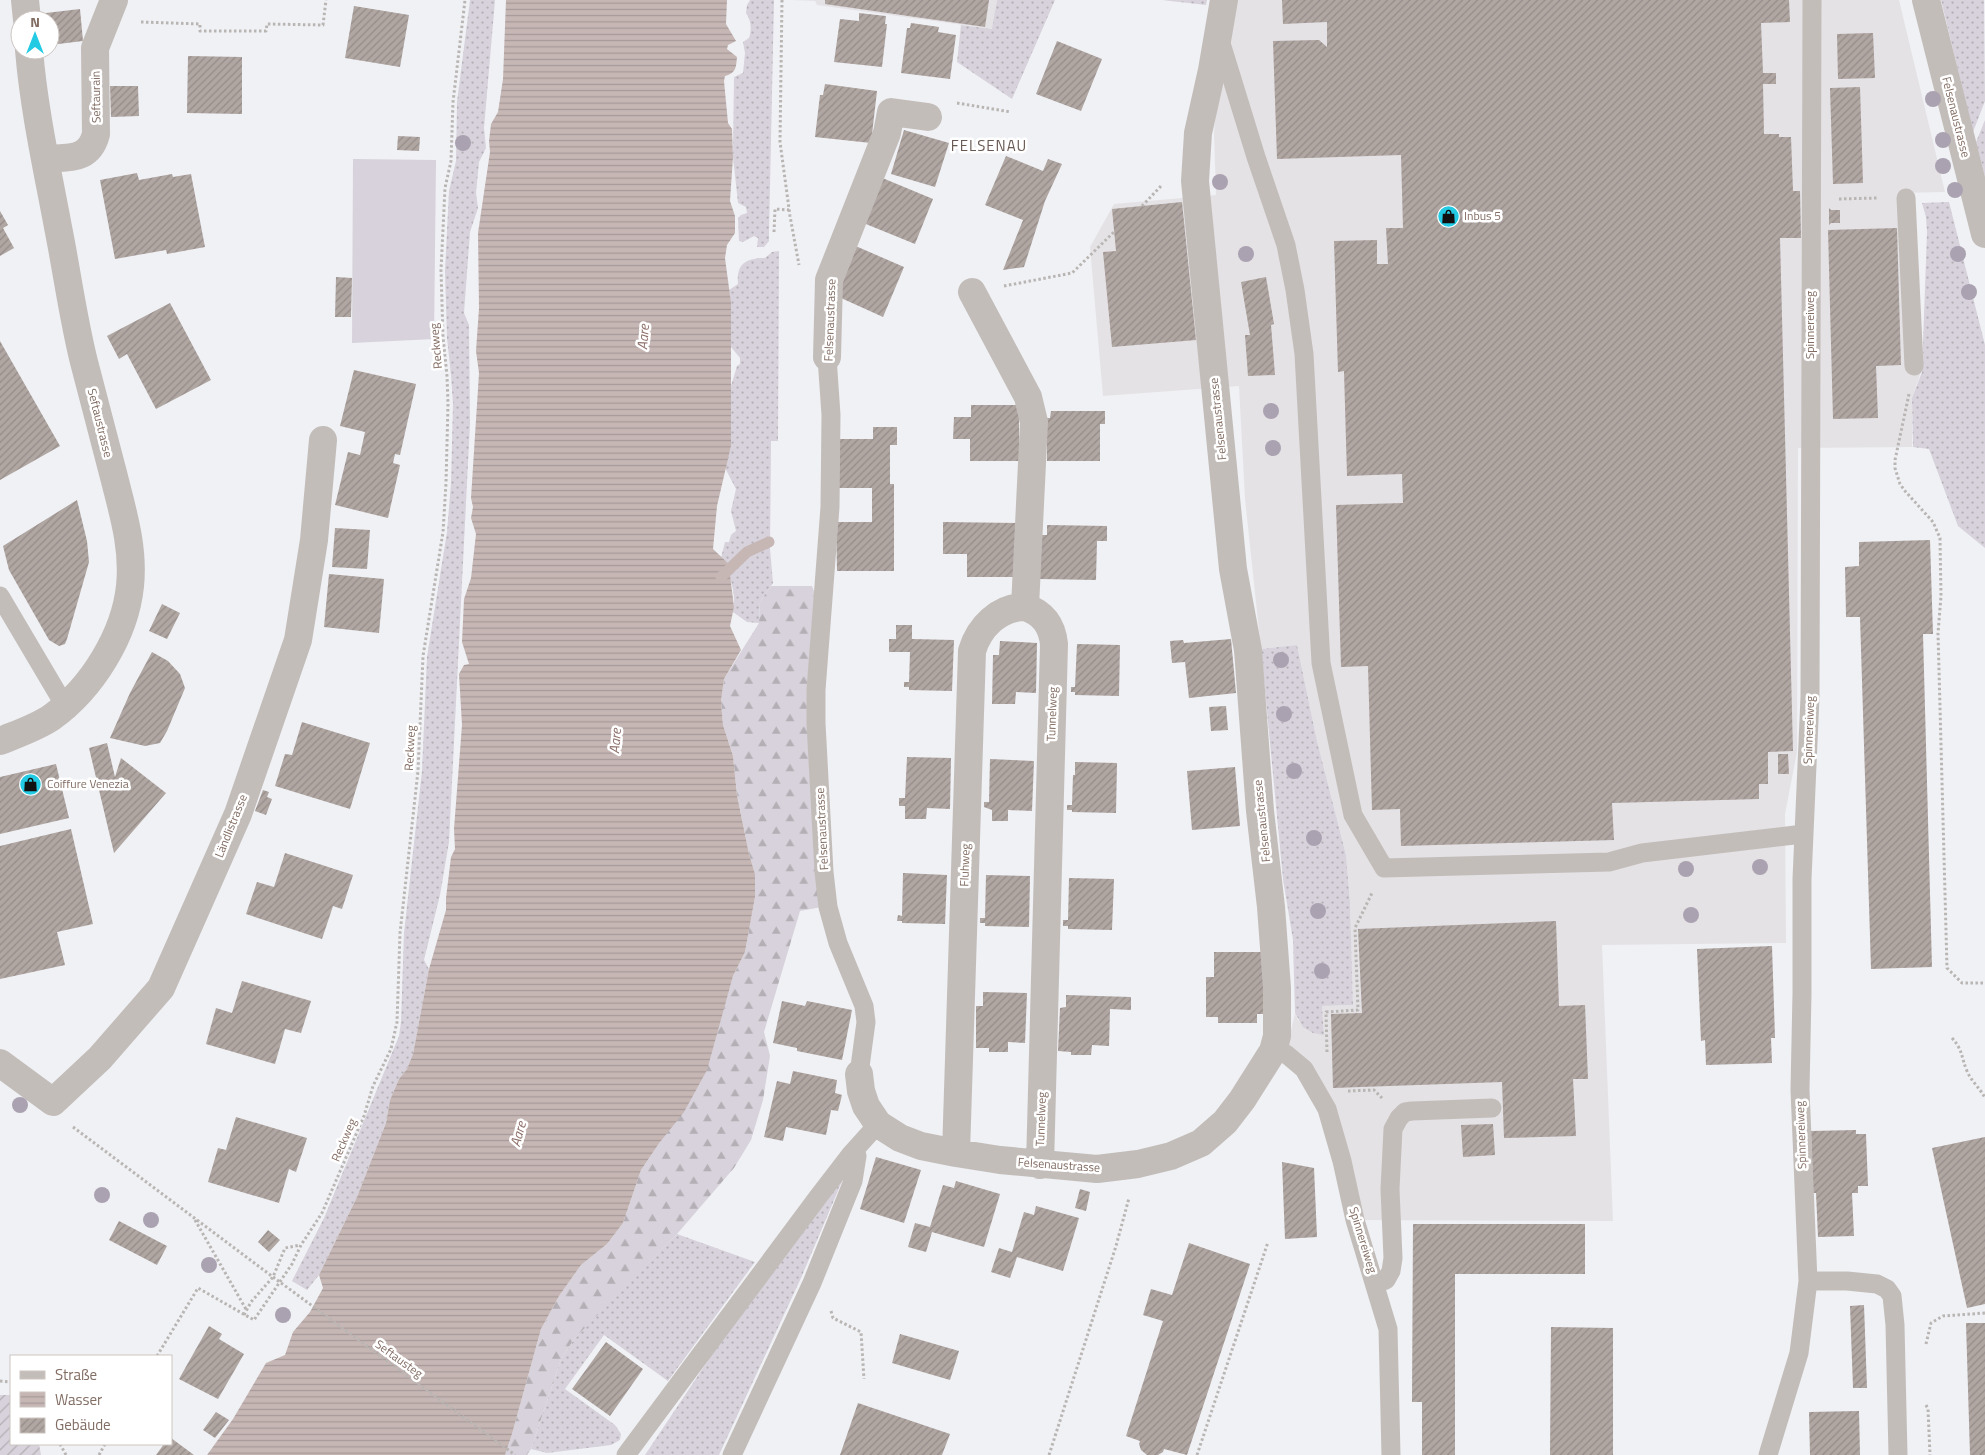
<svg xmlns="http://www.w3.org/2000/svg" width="1985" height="1455" font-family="'Titillium Web',sans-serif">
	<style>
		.built { fill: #e4e2e5 }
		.grass { fill: url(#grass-dots) }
		.forest { fill: url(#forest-firs) }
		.garden { fill: url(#garden-furrows) }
		.pitch { fill: #d7d2db }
		.water { fill: url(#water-rules) }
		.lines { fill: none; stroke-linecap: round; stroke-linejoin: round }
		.stream { stroke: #c6b7b5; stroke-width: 11 }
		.building { fill: url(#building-hatch) }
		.path { stroke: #b9b5b3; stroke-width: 3; stroke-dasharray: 2.5 2.5; stroke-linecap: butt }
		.service { stroke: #c3bdba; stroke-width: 19 }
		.minor { stroke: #c3bdba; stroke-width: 28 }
		.tertiary { stroke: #c3bdba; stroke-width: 28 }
		.path-bridge { stroke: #b9b5b3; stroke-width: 3; stroke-dasharray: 2.5 2.5; stroke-linecap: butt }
		.tree { fill: #aba2b1 }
		.labels { text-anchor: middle; stroke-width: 5; stroke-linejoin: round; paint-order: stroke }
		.street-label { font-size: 12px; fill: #826d63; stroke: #fff }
		.poi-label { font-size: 12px; fill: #826d63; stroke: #fff; text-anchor: start }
		.water-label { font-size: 14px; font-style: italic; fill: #8d6f68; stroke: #fff }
		.quarter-label { font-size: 15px; letter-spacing: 1px; fill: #675851; stroke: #fff }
	</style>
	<defs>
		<pattern id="grass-dots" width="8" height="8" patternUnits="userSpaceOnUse" patternTransform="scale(1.25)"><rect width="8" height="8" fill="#d7d2db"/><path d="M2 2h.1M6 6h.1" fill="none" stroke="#b4afb5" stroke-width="1.8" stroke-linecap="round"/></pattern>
		<pattern id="forest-firs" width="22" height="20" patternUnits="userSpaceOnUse" patternTransform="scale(1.25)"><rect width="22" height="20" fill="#d7d2db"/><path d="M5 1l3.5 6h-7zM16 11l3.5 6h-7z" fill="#b4afb5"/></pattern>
		<pattern id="garden-furrows" width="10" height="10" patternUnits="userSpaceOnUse" patternTransform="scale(1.25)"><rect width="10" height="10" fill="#d7d2db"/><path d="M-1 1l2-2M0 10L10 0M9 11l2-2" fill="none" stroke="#b4afb5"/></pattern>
		<pattern id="water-rules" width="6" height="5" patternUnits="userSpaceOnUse" patternTransform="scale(1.25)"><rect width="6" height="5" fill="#c6b7b5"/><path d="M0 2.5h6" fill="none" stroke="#a69997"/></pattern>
		<pattern id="building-hatch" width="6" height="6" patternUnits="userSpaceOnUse" patternTransform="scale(1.25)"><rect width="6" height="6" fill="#b0a6a2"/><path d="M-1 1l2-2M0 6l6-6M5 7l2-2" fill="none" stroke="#958b88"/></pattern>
	</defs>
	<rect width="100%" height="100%" fill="#f0f1f5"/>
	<path class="built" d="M791 0H997L993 29 817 5 815 1Z
		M1234 0H1899L1945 192 1897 193 1916 226 1921 372 1912 398V447L1798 448 1797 752 1785 814 1786 943 1602 945 1613 1221 1355 1220 1328 1109 1286 1053 1295 1013 1298 1020 1324 1035 1322 1006 1353 1005 1350 902 1346 855 1317 741 1297 645 1261 649 1245 499 1239 386 1103 396 1090 247 1114 204 1216 195 1214 133 1217 98Z"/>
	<path class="grass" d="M470 0H495L484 128 486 148 479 162 476 193 478 208 470 232 464 313 469 325 470 423 449 842 440 895 424 960 429 969 413 1054 407 1069 399 1079 390 1100 386 1123 357 1197 319 1275 307 1290 292 1281 324 1218 399 1036 401 1022 404 933 422 771 427 657 447 532 451 483 453 404 451 375 447 338 445 271 449 191 456 161 457 102Z
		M750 0H774L769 232V241L764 247H757L758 238 754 236 743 242 739 241 738 218 741 215 747 213 746 207 738 203 733 157 734 77 743 73 745 53 743 42 749 38C752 29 751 20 746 13L747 5Z
		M997 0H1055L1012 99 957 62 961 25 992 29Z
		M1162 0H1207L1206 5Z
		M1941 0H1984L1985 101 1973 132Z
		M1985 120V177L1976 142Z
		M1949 202 1985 345V548L1958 526 1929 449 1913 447 1912 398 1922 372 1927 232 1926 217 1922 203Z
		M779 251 778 441H771L770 549 773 583 760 602 759 623 747 622 733 612C737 594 730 574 721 558L725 542H729L731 535 736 531 731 511 736 489 725 468 731 446V386L737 366 740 364V358L731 347 729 290 738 284C736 264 746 258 765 258L772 252Z
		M1297 645 1317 741 1346 855 1350 902 1353 1005 1322 1006 1324 1035 1313 1033 1303 1027 1295 1013 1293 940 1283 879 1261 649Z
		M843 1179 801 1278 719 1455H645L731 1326Z
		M677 1234 755 1262 668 1381 604 1335 565 1389 615 1425 621 1434 620 1440 611 1445 547 1453 531 1449 561 1359 574 1339 588 1324Z"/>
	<path class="forest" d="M771 586H812L818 601 827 906 800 911 764 1032 770 1056 763 1100 751 1140 734 1168 677 1234 574 1339 561 1359 531 1449 527 1455H505L512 1434 541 1329 559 1296 581 1265 607 1244 623 1223 641 1170 660 1142 724 1006 733 976 745 952 755 897V874L749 854 737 794 733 756 723 725 721 701 724 679 759 623 760 602Z"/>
	<path class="garden" d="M0 1395H11V1444H39L41 1455H0Z"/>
	<path class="pitch" d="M353 159 436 160 434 339 352 343Z"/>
	<path class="water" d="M506 0H727L726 24 736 41 728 45 727 49 737 57C736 68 736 73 725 76L724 81 728 123 732 129 733 157 730 201 735 216V233L727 245 725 258 731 303V446L717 506 713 549 734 569 730 575 734 607 730 626 741 650 724 679 721 701 723 725 733 756 737 795 749 854 755 874V897L745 952 733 976 707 1070 684 1112 660 1142 641 1170 623 1223 607 1244 581 1265 559 1296 541 1329 512 1434 505 1455H207L233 1419 266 1363 285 1355 293 1332 310 1312 323 1288 319 1275 357 1197 386 1123 390 1100 399 1079 407 1069 413 1054 429 969 446 910V898L451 857 455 849 454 829 462 725 459 674 464 665 469 664 462 642 464 599 471 578 476 534 471 518 473 507 471 498 479 373 476 351 479 308 478 233 490 152 489 141 491 124 498 112 503 79Z"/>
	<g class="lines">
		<path class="stream" d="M721 577 747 552 769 542"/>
	</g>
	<path class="building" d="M825 0H989L985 27 825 4Z
		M1282 0H1789L1790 22 1761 23 1763 73H1776V84H1763L1764 134H1779V137H1791L1793 191H1800L1801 238H1780L1793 751 1768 752V784H1759V799L1612 803 1614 840 1401 846 1400 809 1372 810 1368 666 1341 667 1336 505 1403 503 1402 474 1347 476 1344 371 1338 372 1334 241 1377 240V264H1388L1386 228H1403L1401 155 1277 159 1273 41 1319 40 1327 47V22L1283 24Z
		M354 6 409 15 400 67 345 58Z
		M80 9 83 41 50 45V20H47L46 13Z
		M859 13 886 16 885 24H887L882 67 834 62 840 19 859 21Z
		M911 23 939 27 938 32 956 35 950 79 901 73 907 28H910Z
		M1873 33 1875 78 1838 79 1837 34Z
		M1057 41 1102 59 1081 111 1036 94Z
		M188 56 242 57V114L187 113Z
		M825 84 877 91 871 143 815 137 820 95H823Z
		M110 86H138L139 116 111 117Z
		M1860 87 1863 183 1833 184 1830 88Z
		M904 130 949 143 935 187 891 174Z
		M398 136 420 137 419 151 397 150Z
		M1006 156 1043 171 1048 159 1062 164 1045 201 1024 267 1003 270 1023 220 985 205Z
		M137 173 139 180 172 174 173 177 191 174 205 247 167 254 166 250 115 259 100 180Z
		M880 177 933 199 915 244 861 222Z
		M1182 202 1196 340 1112 347 1103 252 1116 251 1112 209Z
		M1829 208 1831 210H1840V223H1831L1829 225Z
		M0 211 8 225 3 228 14 248 0 256Z
		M1897 228 1901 365 1876 366 1878 418 1833 419 1828 230Z
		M851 244 904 267 883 317 830 293Z
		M336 277 352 278 351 317H335Z
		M1266 277 1274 324 1271 325 1275 375 1248 376 1245 335H1250L1241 282Z
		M170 303 211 380 156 409 127 354 119 359 107 336Z
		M0 341 60 446 0 480Z
		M354 370 416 384 400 455 395 454 393 463 400 465 388 518 335 505 348 452 360 455 365 432 340 426Z
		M971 405H1019V461H970V439H953L954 417H971Z
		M1051 411H1105V424H1100V461H1047V418H1050Z
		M873 427H897V445H890V484H894V571H837L836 522H872V488H836L835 439H873Z
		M77 500 87 541 89 562 67 639 65 644 59 646 49 640 9 570 3 546Z
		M943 522 1017 523 1016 577H967V554H943Z
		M1047 525 1107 526V541H1097L1096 580 1039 579 1040 535H1047Z
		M335 528 370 530 367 569 332 567Z
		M1930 540 1933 634H1923L1932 967 1871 969 1860 617H1846L1845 567 1859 566V542Z
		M329 574 384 579 379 633 324 627Z
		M162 604 180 613 167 639 149 631Z
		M896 625H912V639L954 640 952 691 909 690V687H904V682H909L910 652H889V639H896Z
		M1231 639 1236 693 1189 698 1185 662 1172 663 1170 641 1183 640 1184 643Z
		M1000 641 1037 643 1036 693 1016 692 1015 704H992L993 655H999Z
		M1077 644 1120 645 1119 696 1075 695V692H1071V687H1075Z
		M152 652 168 661 180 674 185 688 167 731 160 743 145 746 110 738 130 693Z
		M1226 706 1228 730 1211 731 1209 707Z
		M302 722 370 743 350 809 275 786 285 754 292 755Z
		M107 743 115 777 121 758 166 793 114 853 89 748Z
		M1778 754H1788L1789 774H1778Z
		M907 757 951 758 950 809 927 808 926 819H905V806H899V798H905Z
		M990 759 1034 761 1032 811 1008 810V821H992V810L984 807V802H989Z
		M1075 762 1117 763 1116 813 1072 812V810H1067V805H1072L1073 775H1075Z
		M56 764 69 818 0 834V777Z
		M1235 767 1240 826 1192 830 1187 771Z
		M263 790 269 792 267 797 272 799 266 815 255 811Z
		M71 829 93 924 57 932 65 965 0 979V846Z
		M285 853 353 875 342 909 333 906 322 939 246 914 257 882 274 887Z
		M903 873 947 875 945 924 902 923V921H897L898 915 902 916Z
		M986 875 1030 876 1029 927 985 926V923H980V918H985Z
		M1069 878 1114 879 1112 930 1068 929V926H1063V920H1068Z
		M1556 921 1559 1006 1585 1005 1588 1079H1573L1576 1136 1504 1138 1502 1082 1333 1088 1331 1014 1362 1013 1358 929Z
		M1772 946 1775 1038H1771L1772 1063 1706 1065 1705 1040 1701 1041 1697 949Z
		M1214 952H1263V1014H1257V1023H1218V1017H1206V977H1214Z
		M242 981 311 1001 301 1033 285 1029 275 1064 206 1044 216 1008 232 1013Z
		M983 992 1027 993 1025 1043 1008 1042V1052H989V1048H976V1006H983Z
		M1066 995 1131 997V1010L1110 1009 1109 1046 1092 1045 1091 1055H1071V1052L1058 1051 1060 1008 1066 1007Z
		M782 1001 805 1006 807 1001 852 1010 842 1060 797 1051V1048L773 1043Z
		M793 1071 837 1080 835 1093 842 1095 838 1111 831 1110 826 1135 786 1127 783 1141 764 1137 777 1081 790 1084Z
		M236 1117 307 1138 296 1172 289 1169 279 1203 208 1182 218 1148 226 1150Z
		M1493 1124 1495 1155 1463 1157 1461 1125Z
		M1856 1130V1134H1866L1868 1186H1858V1193H1852L1854 1236 1818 1237 1816 1193H1813L1811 1131Z
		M1985 1137V1304L1967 1308 1932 1148Z
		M876 1157 921 1170 904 1223 860 1209Z
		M1282 1162 1314 1168 1317 1237 1285 1239Z
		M956 1181 1000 1194 984 1247 932 1232 926 1252 908 1247 915 1223 930 1227 943 1185 954 1188Z
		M1080 1189 1090 1192 1086 1211 1075 1208Z
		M1036 1206 1079 1218 1063 1271 1017 1257 1010 1278 991 1272 999 1248 1012 1252 1024 1212 1034 1215Z
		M119 1221 167 1246 157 1265 109 1240Z
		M1413 1224H1585V1274H1455V1455H1422V1402H1412Z
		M268 1230 280 1240 269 1252 258 1242Z
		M1189 1243 1250 1264 1187 1455 1164 1449 1163 1452 1158 1455H1147L1141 1450 1139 1444 1140 1441 1126 1436 1163 1321 1143 1315 1151 1289 1172 1295Z
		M1864 1305 1867 1388H1853L1850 1306Z
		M1966 1323H1985V1455H1970Z
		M209 1326 222 1334 219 1339 244 1354 218 1399 179 1379Z
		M1551 1327 1613 1328V1455H1550Z
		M900 1334 959 1351 950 1380 892 1363Z
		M606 1342 643 1369 610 1416 572 1389Z
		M858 1403 950 1434 942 1455H840Z
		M1859 1411 1860 1455H1810L1809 1412Z
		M216 1412 229 1420 215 1438 203 1430Z
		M171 1438 194 1455H156L164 1444H171Z"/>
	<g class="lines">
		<path class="path" d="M782 0 780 142 790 216 799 265
			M141 22 200 24V31H266L267 24 323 25 326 0
			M957 103 1011 112
			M1839 199 1878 198
			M1142 206 1162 185
			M774 232 775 209 789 210
			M1004 286 1072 273 1114 232
			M1909 394 1895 460V468L1900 484 1905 491 1933 522 1940 538 1941 596 1938 633 1947 968 1962 983H1985
			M1952 1038C1963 1050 1961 1057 1967 1071 1971 1081 1980 1088 1985 1098
			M1327 1052 1326 1012 1358 1010 1355 928 1372 893
			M1348 1091 1374 1090 1382 1098
			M73 1127 273 1277
			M195 1220 247 1311
			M831 1311 833 1318 861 1332 864 1379
			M244 1315 251 1302 273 1277 285 1248 300 1245
			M1926 1344 1931 1323 1943 1316 1985 1313
			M157 1356 198 1288 254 1320 292 1264 301 1245 322 1213 364 1116 373 1086 391 1049 397 1022 400 933 418 771 423 656 443 532 446 483 448 404 447 376 443 337 441 270 445 188 451 161 453 102 465 0
			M0 1381 11 1382
			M1926 1405 1928 1409 1930 1455
			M60 1444 66 1455
			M99 1455 105 1444
			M1049 1455 1116 1246 1129 1198
			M1197 1455 1268 1242"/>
		<path class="service" d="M1220 40 1256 157 1286 245 1295 290 1304 354 1321 663 1353 815 1384 868 1609 862 1642 853 1803 834
			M1906 198 1914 366
			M827 357 831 415 830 507 816 690V723L824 872 828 907 838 943 864 1006 866 1022 859 1074
			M0 596 65 706
			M1273 1051 1286 1054 1304 1069 1327 1109 1342 1161 1355 1220 1388 1329 1391 1455
			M1808 1281H1847L1877 1284 1887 1289 1892 1296 1895 1325 1898 1455
			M1375 1283 1386 1280 1391 1271 1393 1258 1390 1189 1393 1129 1399 1118 1405 1112 1412 1111 1492 1108
			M626 1455 818 1197 851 1154 878 1124
			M732 1455 812 1283 853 1181 857 1156 855 1150
			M1768 1455 1799 1353 1808 1281 1800 1090 1802 993V879L1810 697 1812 0"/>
		<path class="minor" d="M25 0 27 20
			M46 159C69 157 89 161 96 134L95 48 114 0
			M972 292 1028 397 1034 422 1025 607C1043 613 1052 625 1054 644L1040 1165
			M827 357 829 280 887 133 891 112 928 117
			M0 741C17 734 36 728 52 717 92 688 125 635 130 586 134 548 123 513 114 477 104 439 94 400 84 362 73 318 67 272 58 227 47 168 34 110 29 50
			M0 1063 53 1102 100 1058 161 988 238 814 298 640 314 540 323 440
			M859 1074 861 1091 866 1106 878 1124 900 1138 921 1146 956 1153 1000 1160 1097 1169 1138 1164 1171 1156 1201 1143 1225 1122 1242 1100 1273 1051 1277 1036V988L1271 907 1260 811 1248 650 1233 569 1195 181 1198 133 1212 70 1224 0
			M956 1153 972 651C979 627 999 607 1025 607"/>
		<path class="tertiary" d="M1926 0 1985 234"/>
		<path class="path-bridge" d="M273 1277 515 1455"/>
	</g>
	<g class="tree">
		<circle cx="1933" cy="99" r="8"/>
		<circle cx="1943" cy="140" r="8"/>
		<circle cx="463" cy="143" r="8"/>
		<circle cx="1943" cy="166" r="8"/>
		<circle cx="1220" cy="182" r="8"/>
		<circle cx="1955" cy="190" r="8"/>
		<circle cx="1246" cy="254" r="8"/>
		<circle cx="1958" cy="254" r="8"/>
		<circle cx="1969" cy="292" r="8"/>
		<circle cx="1271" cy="411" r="8"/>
		<circle cx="1273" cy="448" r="8"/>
		<circle cx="1281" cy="660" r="8"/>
		<circle cx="1284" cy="714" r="8"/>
		<circle cx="1294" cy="771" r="8"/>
		<circle cx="1314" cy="838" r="8"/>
		<circle cx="1760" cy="867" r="8"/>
		<circle cx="1686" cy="869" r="8"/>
		<circle cx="1318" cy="911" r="8"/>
		<circle cx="1691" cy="915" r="8"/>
		<circle cx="1322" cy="971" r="8"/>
		<circle cx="20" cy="1105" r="8"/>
		<circle cx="102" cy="1195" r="8"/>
		<circle cx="151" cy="1220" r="8"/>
		<circle cx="209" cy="1265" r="8"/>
		<circle cx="283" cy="1315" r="8"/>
	</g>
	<defs>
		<symbol id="shop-disc" viewBox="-11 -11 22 22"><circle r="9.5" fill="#22cbe3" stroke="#fff"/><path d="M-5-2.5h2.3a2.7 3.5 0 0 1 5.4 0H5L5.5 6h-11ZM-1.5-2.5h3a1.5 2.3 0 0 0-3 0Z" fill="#111"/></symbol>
	</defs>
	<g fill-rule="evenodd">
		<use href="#shop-disc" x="1436" y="204" width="25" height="25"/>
		<use href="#shop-disc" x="18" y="772" width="25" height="25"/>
	</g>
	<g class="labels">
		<g class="street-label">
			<text transform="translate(96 97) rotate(-91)" y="4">Seftaurain</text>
			<text transform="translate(1956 117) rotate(76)" y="4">Felsenaustrasse</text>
			<text transform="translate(830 320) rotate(-88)" y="4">Felsenaustrasse</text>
			<text transform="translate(1810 325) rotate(-90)" y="4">Spinnereiweg</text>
			<text transform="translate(436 346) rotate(-95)" y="4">Reckweg</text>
			<text transform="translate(1218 419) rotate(-96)" y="4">Felsenaustrasse</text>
			<text transform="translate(100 423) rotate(76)" y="4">Seftaustrasse</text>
			<text transform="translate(1052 714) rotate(-88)" y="4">Tunnelweg</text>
			<text transform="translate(1809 730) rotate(-88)" y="4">Spinnereiweg</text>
			<text transform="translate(410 748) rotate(-87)" y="4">Reckweg</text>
			<text transform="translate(1262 821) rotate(-96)" y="4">Felsenaustrasse</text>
			<text transform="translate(231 826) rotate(-68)" y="4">Ländlistrasse</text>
			<text transform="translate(822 829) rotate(-93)" y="4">Felsenaustrasse</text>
			<text transform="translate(965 865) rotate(-88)" y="4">Fluhweg</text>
			<text transform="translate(1041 1119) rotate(-88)" y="4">Tunnelweg</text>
			<text transform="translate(1801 1135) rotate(-92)" y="4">Spinnereiweg</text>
			<text transform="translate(344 1140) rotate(-67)" y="4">Reckweg</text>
			<text transform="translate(1059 1165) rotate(4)" y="4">Felsenaustrasse</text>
			<text transform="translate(1363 1240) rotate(73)" y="4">Spinnereiweg</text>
			<text transform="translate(399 1359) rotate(36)" y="4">Seftausteg</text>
		</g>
		<g class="poi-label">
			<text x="1464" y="220">Inbus 5</text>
			<text x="47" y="788">Coiffure Venezia</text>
		</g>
		<g class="water-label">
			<text transform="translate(643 337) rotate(-86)" y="5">Aare</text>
			<text transform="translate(615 741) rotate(-86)" y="5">Aare</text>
			<text transform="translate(518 1134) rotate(-75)" y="5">Aare</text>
		</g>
		<g class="quarter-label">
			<text x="989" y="151">FELSENAU</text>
		</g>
	</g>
	<rect x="10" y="1355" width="162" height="90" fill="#ffffff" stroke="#cdc5c1"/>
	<rect x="20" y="1371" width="25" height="8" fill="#c3bdba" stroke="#cdc5c1"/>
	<text x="55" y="1380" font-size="15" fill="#826d63">Straße</text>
	<rect x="20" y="1392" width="25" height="15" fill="url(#water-rules)" stroke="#cdc5c1"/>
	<text x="55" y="1405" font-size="15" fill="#826d63">Wasser</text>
	<rect x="20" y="1418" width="25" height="15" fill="url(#building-hatch)" stroke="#cdc5c1"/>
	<text x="55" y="1430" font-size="15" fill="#826d63">Gebäude</text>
	<g transform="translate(35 35)"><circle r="24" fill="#ffffff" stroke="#cdc5c1"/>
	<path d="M0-4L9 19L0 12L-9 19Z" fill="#22cbe3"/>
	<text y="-8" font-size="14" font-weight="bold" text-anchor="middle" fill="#826d63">N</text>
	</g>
</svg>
